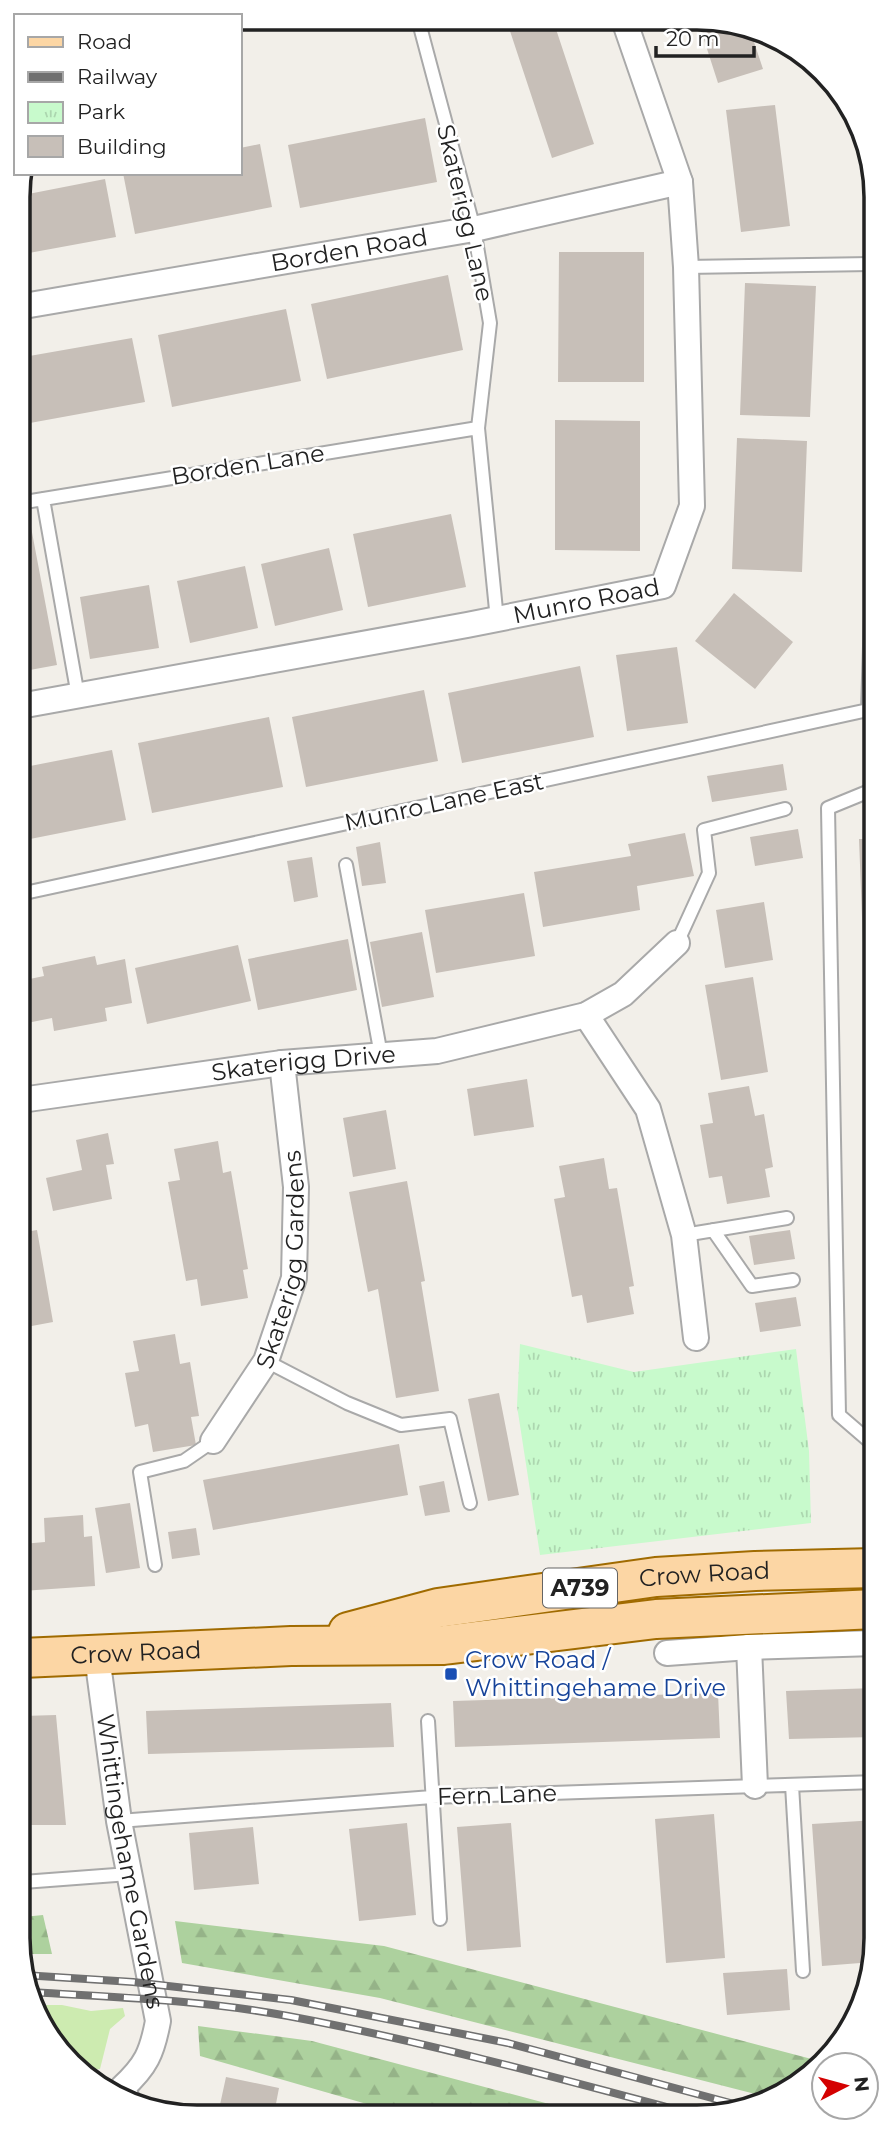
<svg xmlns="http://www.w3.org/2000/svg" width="894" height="2135" font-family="Montserrat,sans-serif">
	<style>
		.grass { fill: #cdebb0 }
		.forest { fill: url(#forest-firs) }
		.park { fill: url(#park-tufts) }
		.building { fill: #c7bfb8 }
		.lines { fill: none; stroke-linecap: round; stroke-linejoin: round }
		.lane-casing { stroke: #a9a9a9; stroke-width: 16 }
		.street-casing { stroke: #a9a9a9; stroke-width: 28 }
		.primary-casing { stroke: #a06b00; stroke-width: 42 }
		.lane { stroke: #fff; stroke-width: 12 }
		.street { stroke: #fff; stroke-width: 24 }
		.primary { stroke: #fcd6a4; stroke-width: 38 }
		.rail-casing { stroke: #707070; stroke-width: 8 }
		.rail { stroke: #fff; stroke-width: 5; stroke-dasharray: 16; stroke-linecap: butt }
		.transit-dot { fill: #1a4fb4; stroke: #fff; stroke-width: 2.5 }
		.labels { text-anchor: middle; stroke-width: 5; stroke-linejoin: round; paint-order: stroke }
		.shield { fill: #fff; stroke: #646464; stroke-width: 2 }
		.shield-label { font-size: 23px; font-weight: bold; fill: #222 }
		.street-label { font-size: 24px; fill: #222; stroke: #fff }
		.transit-label { font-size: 24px; fill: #164399; stroke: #fff; text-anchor: start }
		.rim { fill: none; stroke: #222; stroke-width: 3.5 }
	</style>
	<defs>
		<pattern id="forest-firs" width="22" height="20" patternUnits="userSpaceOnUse" patternTransform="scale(1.75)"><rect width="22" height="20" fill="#add19e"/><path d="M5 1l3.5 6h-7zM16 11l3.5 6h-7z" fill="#95b388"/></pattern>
		<pattern id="park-tufts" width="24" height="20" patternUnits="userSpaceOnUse" patternTransform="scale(1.75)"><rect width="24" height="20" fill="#c8facc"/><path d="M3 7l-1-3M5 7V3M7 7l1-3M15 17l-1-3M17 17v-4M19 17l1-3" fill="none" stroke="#acd6af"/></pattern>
	</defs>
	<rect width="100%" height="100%" fill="#f2efe9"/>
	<path class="grass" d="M36 2005H62L91 2011 123 2008 125 2016 110 2029 100 2069 78 2072 61 2046V2040Z"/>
	<path class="forest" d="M43 1915 52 1954H23V1917Z
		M175 1921 384 1946 823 2062 767 2097 380 1998 182 1963Z
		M198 2026 312 2041 579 2112 398 2113 200 2056Z"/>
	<path class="park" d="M520 1344 634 1372 796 1349 809 1451 811 1523 540 1555 517 1406Z"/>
	<path class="building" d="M506 19 553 20 594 144 552 158Z
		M698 21H732L750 30 763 69 718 83Z
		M775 105 790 226 741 232 726 110Z
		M425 118 437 182 300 208 288 145Z
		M260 144 272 207 135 234 123 173H240V148Z
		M105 179 116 237 18 255V196Z
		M559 252H644V382H558Z
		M448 275 463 350 327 379 311 304Z
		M745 283 816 286 810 417 740 415Z
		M286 309 301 381 172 407 158 335Z
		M132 338 145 402 19 425 18 358Z
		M555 420 640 421V551L555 550Z
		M737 438 807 441 802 572 732 569Z
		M451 514 466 587 368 607 353 534Z
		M31 527 57 665 19 672V529Z
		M329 548 343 610 275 626 261 564Z
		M245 566 258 628 190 643 177 581Z
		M149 585 159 648 90 659 80 597Z
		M734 593 793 642 755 689 695 641Z
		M677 647 688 723 627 731 616 655Z
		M580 666 594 737 462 763 448 693Z
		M424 690 438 761 306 787 292 717Z
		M269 717 283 787 152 813 138 743Z
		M112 750 126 820 20 841V768Z
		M783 764 787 790 712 802 707 776Z
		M798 829 803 858 755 866 750 837Z
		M685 833 694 876 637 886 640 910 543 927 534 872 631 856 628 844Z
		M859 839H873L874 1152H871Z
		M380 842 386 883 362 886 356 847Z
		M312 857 318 897 294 902 287 861Z
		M524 893 535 956 436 973 425 910Z
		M764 902 773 960 725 968 716 910Z
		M422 932 434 997 382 1007 370 942Z
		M348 939 357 990 258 1010 248 959Z
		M238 945 251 1001 147 1024 135 968Z
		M95 956 97 965 125 959 132 1003 105 1008 107 1021 54 1031 52 1018 22 1024 20 981 44 976 42 967Z
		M753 977 768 1072 721 1080 705 985Z
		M527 1079 534 1127 474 1136 467 1089Z
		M749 1086 755 1116 764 1114 773 1167 765 1169 770 1197 727 1204 722 1176 709 1178 700 1125 713 1123 708 1093Z
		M386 1110 396 1169 353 1177 343 1118Z
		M108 1133 114 1164 106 1165 112 1199 53 1211 46 1178 82 1170 76 1140Z
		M218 1141 223 1173 231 1171 248 1269 243 1270 248 1298 201 1306 197 1279 186 1281 168 1182 180 1180 174 1149Z
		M604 1158 609 1189 617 1188 634 1286 629 1287 634 1314 587 1323 582 1295 572 1297 554 1199 565 1197 559 1166Z
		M407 1181 425 1281 421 1282 439 1391 396 1398 378 1289 368 1292 349 1192Z
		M23 1216 25 1232 37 1230 53 1322 21 1328Z
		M790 1230 795 1259 754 1265 749 1236Z
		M796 1297 801 1326 760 1332 755 1303Z
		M175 1334 180 1364 190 1362 199 1416 191 1417 196 1445 153 1452 148 1424 135 1427 125 1373 139 1371 133 1341Z
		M499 1393 519 1495 488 1501 468 1399Z
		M399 1444 408 1495 213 1530 203 1480Z
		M444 1481 450 1512 425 1516 419 1486Z
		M130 1503 140 1568 106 1573 95 1508Z
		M83 1515 84 1537 92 1536 95 1586 22 1591V1544L45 1542 44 1518Z
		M196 1528 200 1555 172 1559 168 1532Z
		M875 1688V1737L789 1739 786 1691Z
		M718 1693 720 1738 455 1747 453 1701Z
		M391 1703 394 1747 148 1754 146 1711Z
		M56 1715 66 1825H23V1716Z
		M714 1814 725 1958 666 1963 655 1819Z
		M876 1820V1950L873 1962 822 1966 812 1824Z
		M407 1823 416 1915 359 1921 349 1829Z
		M511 1823 521 1947 467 1951 457 1827Z
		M253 1827 259 1884 194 1890 189 1833Z
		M787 1969 790 2010 727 2015 723 1973Z
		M226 2077 279 2088 274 2114H218Z"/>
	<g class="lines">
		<defs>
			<path id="lane" d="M418 19 474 229 490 323 478 428 497 620
				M686 267 871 264
				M43 499 78 696
				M19 503 478 428
				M872 790 828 808 839 1415 875 1446
				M346 865 381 1055
				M20 894 868 710 872 583
				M677 943 709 873 704 830 785 809
				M713 1230 752 1286 793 1280
				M684 1235 787 1218
				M266 1361 347 1403 401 1425 450 1419 470 1503
				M155 1565 140 1472 184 1461 213 1441
				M428 1721 440 1919
				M792 1785 803 1971
				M119 1821 432 1797 876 1782
				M23 1882 129 1874"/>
			<g id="street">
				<path id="s1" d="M18 307 474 229 680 182"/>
				<path id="s2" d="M20 706 467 625 663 586 692 506 686 267 680 182 624 20"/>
				<path d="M586 1015 648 1109 684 1235 696 1338"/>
				<path id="s3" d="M21 1100 282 1063 437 1051 586 1015 623 994 677 943"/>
				<path id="s4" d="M213 1441 266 1361 294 1278 296 1187 282 1063"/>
				<path d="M749 1647 755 1786"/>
				<path d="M667 1653 749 1647 875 1643"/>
				<path id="s5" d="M97 1656 119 1821 158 2021C152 2053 146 2066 122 2088L126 2096"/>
			</g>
			<g id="primary">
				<path id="s6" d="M348 1632 438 1608 656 1577 755 1571 875 1568"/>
				<path id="s7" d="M22 1658 291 1646 444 1645 656 1619 875 1609"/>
			</g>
		</defs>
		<use href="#lane" class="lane-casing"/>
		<use href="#street" class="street-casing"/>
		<use href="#primary" class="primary-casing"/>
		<use href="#lane" class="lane"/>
		<use href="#street" class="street"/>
		<use href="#primary" class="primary"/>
		<defs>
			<path id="rail" d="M23 1975 133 1982 291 2000 508 2043 749 2108
				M28 1992C115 1997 202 2000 288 2016 422 2041 554 2077 685 2112"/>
		</defs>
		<use href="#rail" class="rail-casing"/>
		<use href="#rail" class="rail"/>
	</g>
	<rect class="transit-dot" x="444" y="1667" width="14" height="14" rx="3.5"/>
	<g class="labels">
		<rect class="shield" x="543" y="1568.5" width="74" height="39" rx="5"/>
		<g class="shield-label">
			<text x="580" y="1596">A739</text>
		</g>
		<g class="street-label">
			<text transform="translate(465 213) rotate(77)" y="8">Skaterigg Lane</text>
			<text dy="8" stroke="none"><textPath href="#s1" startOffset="336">Borden Road</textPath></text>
			<text transform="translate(248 465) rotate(-9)" y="8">Borden Lane</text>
			<text dy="8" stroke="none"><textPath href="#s2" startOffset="576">Munro Road</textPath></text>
			<text transform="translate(444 802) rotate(-12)" y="8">Munro Lane East</text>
			<text dy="8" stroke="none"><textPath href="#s3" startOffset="285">Skaterigg Drive</textPath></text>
			<text dy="8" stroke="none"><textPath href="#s4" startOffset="200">Skaterigg Gardens</textPath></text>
			<text dy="8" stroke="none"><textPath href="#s6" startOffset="362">Crow Road</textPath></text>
			<text dy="8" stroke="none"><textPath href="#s7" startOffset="114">Crow Road</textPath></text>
			<text transform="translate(497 1795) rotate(-2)" y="8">Fern Lane</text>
			<text dy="8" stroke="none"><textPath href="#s5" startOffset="208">Whittingehame Gardens</textPath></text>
		</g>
		<g class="transit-label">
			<text x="465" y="1668">Crow Road /<tspan x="465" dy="28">Whittingehame Drive</tspan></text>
		</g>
	</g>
	<path d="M0 0H894V2135H0ZM197 30H697A167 167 0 0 1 864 197V1938A167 167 0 0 1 697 2105H197A167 167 0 0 1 30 1938V197A167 167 0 0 1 197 30Z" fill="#fff" fill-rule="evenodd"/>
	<path class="rim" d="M197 30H697A167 167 0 0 1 864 197V1938A167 167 0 0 1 697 2105H197A167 167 0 0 1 30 1938V197A167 167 0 0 1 197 30Z"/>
	<rect x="14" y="14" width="228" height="161" fill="#ffffff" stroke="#a7a7a7" stroke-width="2"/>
	<rect x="28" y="37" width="35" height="10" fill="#fcd6a4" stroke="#a7a7a7" stroke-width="2"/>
	<text x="77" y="49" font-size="21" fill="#222222">Road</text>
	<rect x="28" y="72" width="35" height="10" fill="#707070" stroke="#a7a7a7" stroke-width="2"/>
	<text x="77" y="84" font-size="21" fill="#222222">Railway</text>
	<rect x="28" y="102" width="35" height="21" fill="url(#park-tufts)" stroke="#a7a7a7" stroke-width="2"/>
	<text x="77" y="119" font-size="21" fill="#222222">Park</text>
	<rect x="28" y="136" width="35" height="21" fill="#c7bfb8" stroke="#a7a7a7" stroke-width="2"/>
	<text x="77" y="154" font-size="21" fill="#222222">Building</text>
	<g transform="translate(845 2086) rotate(84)"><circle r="33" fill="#ffffff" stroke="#a7a7a7" stroke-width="2"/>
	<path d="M0-5L12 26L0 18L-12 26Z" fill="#d40000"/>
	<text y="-10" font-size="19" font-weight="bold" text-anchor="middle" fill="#222222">N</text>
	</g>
	<path d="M656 46v10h98v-10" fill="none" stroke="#222222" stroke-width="3.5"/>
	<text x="666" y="46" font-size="21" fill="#222222" stroke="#ffffff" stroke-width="5" paint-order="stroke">20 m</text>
</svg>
